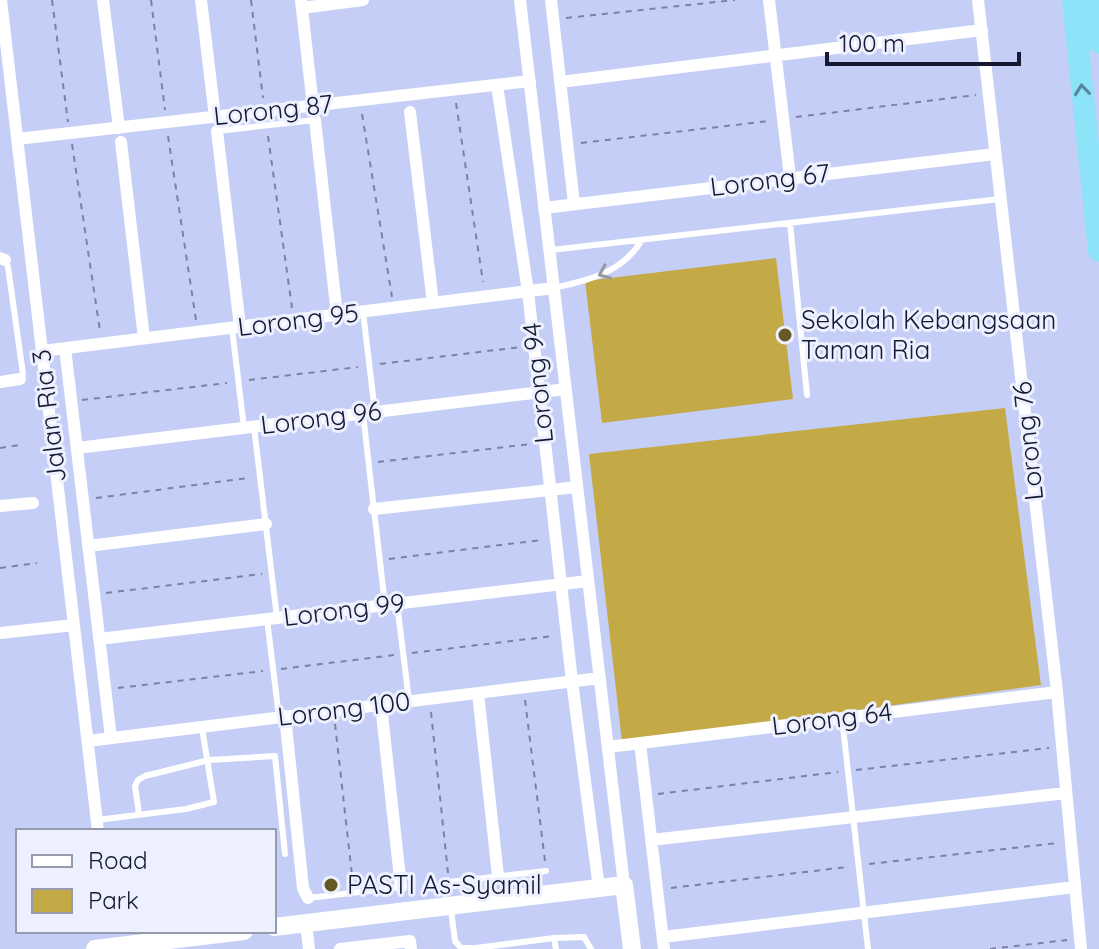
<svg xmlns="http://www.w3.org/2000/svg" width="1099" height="949" font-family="Quicksand,sans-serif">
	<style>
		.green { fill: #c4aa46 }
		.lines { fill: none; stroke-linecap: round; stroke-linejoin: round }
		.path { stroke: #7b82a3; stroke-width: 2; stroke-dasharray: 6 6; stroke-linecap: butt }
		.lane { stroke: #fff; stroke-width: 6 }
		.street { stroke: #fff; stroke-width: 12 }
		.secondary { stroke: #fff; stroke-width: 18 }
		.highway { stroke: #8de3f8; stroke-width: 22 }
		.oneway { stroke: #57889e }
		.oneway2 { stroke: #9698a2 }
		.poi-dot { fill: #655825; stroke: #edf0fe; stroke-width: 3 }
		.labels { text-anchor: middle; stroke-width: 6; stroke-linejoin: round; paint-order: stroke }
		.street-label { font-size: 26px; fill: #151931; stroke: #edf0fe }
		.poi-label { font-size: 26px; fill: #151931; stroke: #edf0fe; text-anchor: start }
	</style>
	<rect width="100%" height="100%" fill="#c5cef6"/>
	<path class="green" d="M776 258 793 399 602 423 585 281Z
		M1005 408 1041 685 622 742 589 454Z"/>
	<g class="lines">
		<path class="path" d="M52 0 68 122
			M151 0 165 110
			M251 0 263 98
			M566 18 735 0
			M456 103 483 282
			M362 114 392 297
			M796 117 976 95
			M168 136 196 320
			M268 136 292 308
			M581 143 769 121
			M72 144 100 331
			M380 364 521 347
			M249 380 358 367
			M82 400 227 383
			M0 448 20 445
			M378 462 531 444
			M96 498 248 478
			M389 559 541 540
			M0 568 37 563
			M106 593 262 574
			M412 653 553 636
			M281 669 394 655
			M118 688 263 671
			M525 700 545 861
			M431 712 448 873
			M335 724 353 884
			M856 770 1049 748
			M658 794 838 772
			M869 864 1058 843
			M671 888 847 867
			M990 949 1067 940"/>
		<path class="lane" d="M217 131 315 120
			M790 223 807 395
			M551 250 1000 199
			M5 260 8 267 23 374 21 378
			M554 288C589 280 622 273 642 240
			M363 312 375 412
			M232 328 244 428
			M363 414 385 605
			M254 427 277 618
			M397 603 409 701
			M267 619 279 717
			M842 718 868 949
			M139 814 135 786 138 780 145 776 209 760 275 756 285 854
			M97 820 186 809 214 802 202 728
			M449 882 546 871
			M309 898 401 887
			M451 910 455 941 461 948H476L554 938 556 949
			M554 938 584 937 591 949"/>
		<path class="street" d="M1 0 98 831
			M103 0 119 128
			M201 0 215 117
			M301 0 313 106
			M520 0 624 885
			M551 0 574 204
			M769 0 790 177
			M978 0 1057 692 1081 949
			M302 8 363 0
			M560 82 982 30
			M497 85 528 292 572 681 599 888
			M410 112 433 303
			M315 120 337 315
			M217 131 240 327
			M17 139 530 81
			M121 142 144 338
			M544 208 995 154
			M0 258 5 260
			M65 348 111 738
			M42 351 554 288
			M0 382 20 379
			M77 448 566 389
			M0 506 33 503
			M374 509 577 487
			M88 546 266 524
			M0 633 74 625
			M99 639 588 581
			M478 693 498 876
			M381 705 401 887
			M285 716 303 888 308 898
			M88 741 600 678
			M640 743 664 949
			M608 747 1057 692
			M651 840 1066 793
			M306 924 309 949
			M663 937 1075 887
			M340 949 410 941 411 949"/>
		<path class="secondary" d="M274 927 624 885 632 949
			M95 949 244 931"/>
		<path class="highway" d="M1073 0 1099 251
			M1094 0 1099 43"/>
	</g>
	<defs><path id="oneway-chevron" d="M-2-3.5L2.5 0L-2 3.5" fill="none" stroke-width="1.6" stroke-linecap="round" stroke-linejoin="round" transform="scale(2)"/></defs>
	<use class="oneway" href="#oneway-chevron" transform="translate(1082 90) rotate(-96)"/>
	<use class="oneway2" href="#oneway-chevron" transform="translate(604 273) rotate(157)"/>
	<g class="poi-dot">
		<circle cx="785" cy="335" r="8"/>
		<circle cx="331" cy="885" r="8"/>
	</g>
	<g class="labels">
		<g class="street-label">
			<text transform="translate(273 110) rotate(-6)" y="9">Lorong 87</text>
			<text transform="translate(770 180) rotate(-7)" y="9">Lorong 67</text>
			<text transform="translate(298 320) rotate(-7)" y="9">Lorong 95</text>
			<text transform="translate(538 383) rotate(-96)" y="9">Lorong 94</text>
			<text transform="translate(49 416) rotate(-97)" y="9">Jalan Ria 3</text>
			<text transform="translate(321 418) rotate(-7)" y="9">Lorong 96</text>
			<text transform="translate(1028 441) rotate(-96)" y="9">Lorong 76</text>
			<text transform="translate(344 610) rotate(-7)" y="9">Lorong 99</text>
			<text transform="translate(344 709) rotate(-7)" y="9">Lorong 100</text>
			<text transform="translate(832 719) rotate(-7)" y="9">Lorong 64</text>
		</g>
		<g class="poi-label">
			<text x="801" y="329">Sekolah Kebangsaan<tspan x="801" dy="30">Taman Ria</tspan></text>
			<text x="347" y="894">PASTI As-Syamil</text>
		</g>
	</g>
	<rect x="16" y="829" width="260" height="104" fill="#edf0fe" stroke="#979aac" stroke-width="2"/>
	<rect x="32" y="855" width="40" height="12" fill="#ffffff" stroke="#979aac" stroke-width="2"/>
	<text x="88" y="869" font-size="24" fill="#151931">Road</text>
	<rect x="32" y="889" width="40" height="24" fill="#c4aa46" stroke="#979aac" stroke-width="2"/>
	<text x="88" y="909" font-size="24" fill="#151931">Park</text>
	<path d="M827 52v12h192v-12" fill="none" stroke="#151931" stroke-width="4"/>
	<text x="839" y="52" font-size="24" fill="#151931" stroke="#edf0fe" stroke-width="6" paint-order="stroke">100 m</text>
</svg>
